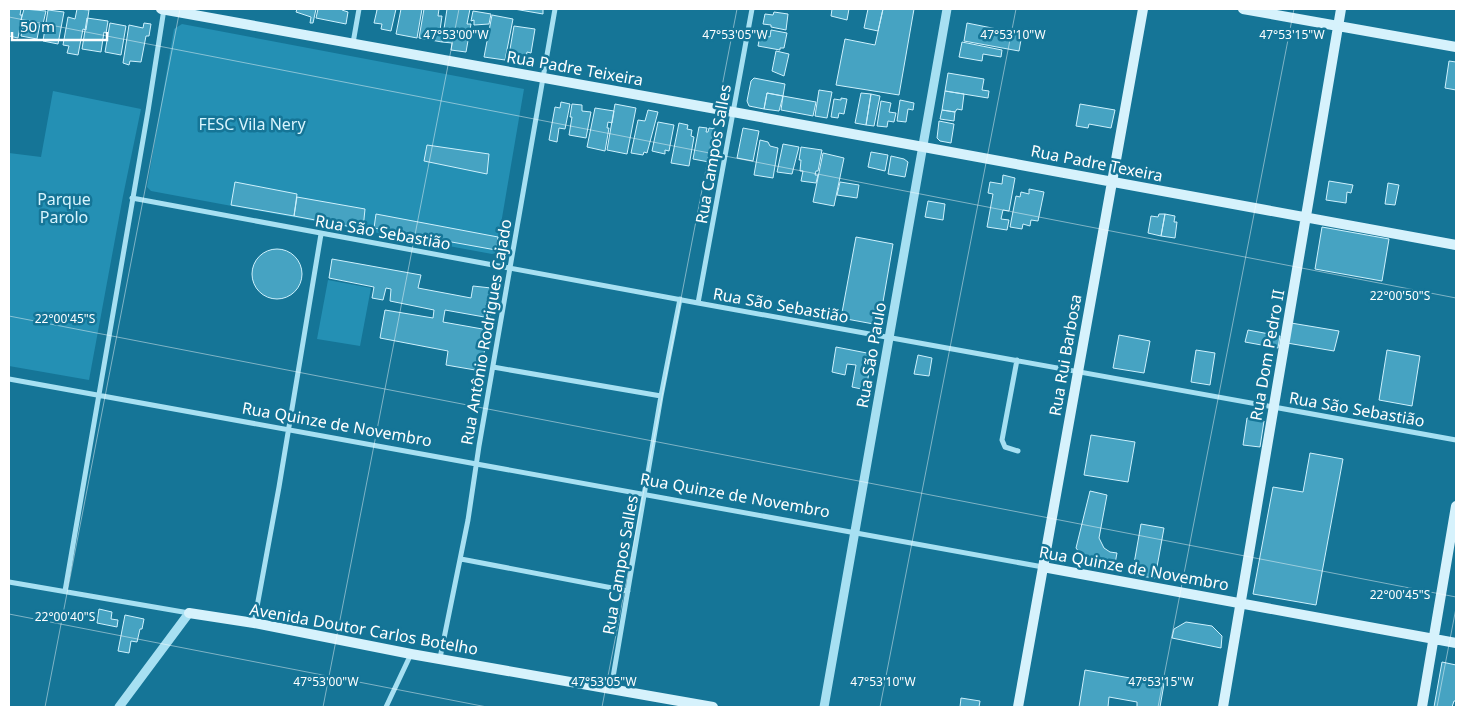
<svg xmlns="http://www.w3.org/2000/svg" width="1465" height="716" font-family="'Noto Sans',sans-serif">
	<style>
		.green { fill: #2490b4 }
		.building { fill: #46a3c2; stroke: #cef1fd }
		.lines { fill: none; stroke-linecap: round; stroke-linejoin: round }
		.minor { stroke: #a7e0f2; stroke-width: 5 }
		.tertiary { stroke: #a7e0f2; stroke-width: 9 }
		.secondary { stroke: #d6f2fc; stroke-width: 10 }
		.ticks { fill: none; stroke: #fff; stroke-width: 1; stroke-opacity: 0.45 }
		.labels { text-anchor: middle; stroke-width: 5; stroke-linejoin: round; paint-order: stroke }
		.street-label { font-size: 16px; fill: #fff; stroke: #157597 }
		.park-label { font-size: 16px; fill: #d8f4fd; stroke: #157597 }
		.ticks-label { font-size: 12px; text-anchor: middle; fill: #fff; stroke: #157597; stroke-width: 5; stroke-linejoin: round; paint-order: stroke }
	</style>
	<rect width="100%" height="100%" fill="#157597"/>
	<path class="green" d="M182 24 524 89 496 253 492 254 151 191 147 187 174 29Z
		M53 91 141 109 123 196 89 380 9 366V153L41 157Z
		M328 280 371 288 360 346 317 339Z"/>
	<path class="building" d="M9 9H21L20 15H22L18 38 9 36Z
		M24 9 46 11 43 24H40L37 39 21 36 24 21 21 20Z
		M77 9 89 10 86 30 83 29 78 55 67 53 69 46 63 45 68 17 75 19Z
		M297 9H316L313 23H310L311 17 296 12Z
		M318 9H342V10L348 12 346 24 316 18Z
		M374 9H396L391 31 381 29 382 24 374 23 377 10Z
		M401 9H422L417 38 396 34Z
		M424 9H439L438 16H442L440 30H444L442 42 419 38Z
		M447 9H470L467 24H471L466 52 451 50 452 43 442 42Z
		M514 9H543V14Z
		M832 9H849L847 20 831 16Z
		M868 9H883L878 31 864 28Z
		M883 9H914L899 95 836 85 845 39 875 45Z
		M48 10 64 12 58 44 43 41Z
		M473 11 491 14 489 24 474 25V20L471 21Z
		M774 12 788 14 786 30 771 27V25L763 24 765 14 773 15Z
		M492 15 513 19 505 60 484 57Z
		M87 18 108 21 106 33 104 32 101 52 82 49Z
		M110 23 126 26 121 55 105 52Z
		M144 23 151 24 149 36H146L141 62 130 61 129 65 123 63 129 25 143 28Z
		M967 23 1022 34 1019 51 964 41Z
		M514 26 535 29 531 53 527 52 526 58 509 55Z
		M771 30 787 33 784 48H780V50L758 46 760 35 770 37Z
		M962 42 1002 50 1001 57 983 54 982 61 959 57Z
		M776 51 789 54 784 76 772 71Z
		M1449 61 1456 62V90L1445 88Z
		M948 73 984 79 982 90 989 91 988 98 945 91Z
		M754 78 785 84 783 96 767 93 764 109 749 106 747 101 751 81Z
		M819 90 832 92 827 118 815 116Z
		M945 91 964 94 962 110 957 109 955 112 942 110Z
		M767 93 783 96 779 111 764 109Z
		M861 93 871 94 866 125 855 123Z
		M871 94 880 96 874 126 866 125Z
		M783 96 816 102 813 116 781 110Z
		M841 98 847 99 844 114 839 113 838 118 831 117 834 99 841 100Z
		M900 100 914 103 913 110 908 109 906 122 897 121Z
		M881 101 891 103 889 112 896 113 894 122 888 121 887 127 877 126Z
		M561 102 570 104 565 129 559 128 557 142 549 140 555 107 560 108Z
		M572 104 582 105V111L591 112 586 138 569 135 572 117H570Z
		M615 104 636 108 627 154 607 150Z
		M1080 104 1115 110 1111 128 1089 124 1088 128 1076 126Z
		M595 108 614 111 612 123 608 122 607 128H609L605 151 587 147Z
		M648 110 658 112 647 153 644 152 643 155 631 153 638 120 645 121Z
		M942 110 955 112 954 121 940 119Z
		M939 121 954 124 951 143 940 141 937 138Z
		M658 122 674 125 669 151 665 150V154L652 151Z
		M679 123 688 125 687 129 692 130 691 136 694 137 689 166 671 163Z
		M699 127 707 128 706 132H708L709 128 715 129 709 162 693 159Z
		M743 128 759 131 753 161 737 158Z
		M760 140 768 142 770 146 778 148 773 178 754 175Z
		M783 144 799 147 792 174 777 172Z
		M427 145 489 154 487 174 424 161Z
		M801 147 822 150 818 171H816L815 175H818L816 183 801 181 803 171H800L801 160H799Z
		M871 152 888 155 885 171 868 167Z
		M823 153 844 158 834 206 813 202Z
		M891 156 904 159 908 162 905 177 888 174Z
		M1003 175 1015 178 1009 211 1003 210 1001 219 1009 220 1007 230 987 227 993 194 988 193 990 182 1002 184Z
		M1329 181 1353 185 1351 193 1347 192 1346 203 1326 200Z
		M235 182 297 194 294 216 231 205Z
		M840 182 859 185 857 198 837 195Z
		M1388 183 1399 185 1395 205 1385 204Z
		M1029 189 1044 192 1038 221 1031 220 1030 226 1023 224 1022 229 1010 227 1016 196 1020 197 1021 192 1029 194Z
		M297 197 365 209 363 229 294 216Z
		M928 201 945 204 943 220 925 217Z
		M376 214 498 237 496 250 374 228Z
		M1159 214H1165L1161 236 1148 233 1151 216 1158 217Z
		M1165 214 1175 216 1174 222H1177L1175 238 1161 236Z
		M1322 227 1389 239 1382 281 1315 269Z
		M856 237 893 244 879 325 841 318Z
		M252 274a25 25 0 1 1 50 0a25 25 0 1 1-50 0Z
		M332 259 421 275 418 288 471 298 473 286 491 288 486 305 492 306 490 318 445 310 443 322 488 330 481 371 446 365 448 351 380 338 385 310 433 318 434 310 390 301 391 289 386 288 383 300 372 298 374 287 329 278Z
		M1291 323 1339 331 1334 351 1287 343Z
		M1248 330 1280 336 1278 348 1245 342Z
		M1119 335 1150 341 1144 373 1113 368Z
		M836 347 872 354 866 390 852 387 856 365 847 364 845 375 832 372Z
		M1196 350 1215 353 1210 385 1191 382Z
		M1387 350 1420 356 1412 406 1379 400Z
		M918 355 932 358 929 376 914 374Z
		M1247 418 1264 421 1260 447 1243 445Z
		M1091 435 1135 442 1128 482 1084 475Z
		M1310 453 1343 459 1316 605 1253 594 1273 487 1303 492Z
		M1090 491 1107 495 1099 538 1104 548 1110 552 1117 553 1114 569 1091 568 1076 548Z
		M1141 524 1164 528 1155 578 1132 575Z
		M99 609 112 612 111 619 118 620 117 627 97 623Z
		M125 615 144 619 142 629H140L137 642 131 641 129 653 118 651Z
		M1186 622 1212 626 1222 636 1221 648 1172 638 1174 629Z
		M1442 662 1456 665V701H1454L1452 707H1434Z
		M1085 670 1164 684 1160 707H1137V702L1109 697 1108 707H1079Z
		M961 698 980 701 979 707H960Z"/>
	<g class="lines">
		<path class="minor" d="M353 43 359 9
			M132 198 698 303 1456 440
			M698 303 752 9
			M1017 360 1002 440 1005 447 1018 451
			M493 367 661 396
			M9 379 1043 567
			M461 559 628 591
			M9 582 189 613
			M65 591 148 111 164 9
			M254 623 279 487 321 234
			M440 658 468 520 479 446 555 9
			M611 689 661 396 680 299
			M386 707 411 654"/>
		<path class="tertiary" d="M119 707 189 613
			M824 707 947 9"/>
		<path class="secondary" d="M161 9 733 112 1456 245
			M1243 9 1456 47
			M1043 567 1456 643
			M189 613 254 623 411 654 713 707
			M1018 707 1143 9
			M1223 707 1341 9
			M1422 707 1456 506"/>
	</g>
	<path class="ticks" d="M9 17 1456 298M9 316 1456 597M9 614 487 707M45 707 180 9M323 707 459 9M602 707 737 9M880 707 1016 9M1158 707 1294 9M1437 707 1456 608"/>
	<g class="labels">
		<g class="street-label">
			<text transform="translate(575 68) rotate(10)" y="6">Rua Padre Teixeira</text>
			<text transform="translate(713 154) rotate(-80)" y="6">Rua Campos Salles</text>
			<text transform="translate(1097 163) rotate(11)" y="6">Rua Padre Texeira</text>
			<text transform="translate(383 232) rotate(10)" y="6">Rua São Sebastião</text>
			<text transform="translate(781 305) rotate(10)" y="6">Rua São Sebastião</text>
			<text transform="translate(486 332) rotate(-80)" y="6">Rua Antônio Rodrigues Cajado</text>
			<text transform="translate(871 355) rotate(-80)" y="6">Rua São Paulo</text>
			<text transform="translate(1065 355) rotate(-80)" y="6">Rua Rui Barbosa</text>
			<text transform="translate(1267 355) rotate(-80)" y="6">Rua Dom Pedro II</text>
			<text transform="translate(1357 409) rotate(10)" y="6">Rua São Sebastião</text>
			<text transform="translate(337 424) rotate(10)" y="6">Rua Quinze de Novembro</text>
			<text transform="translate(735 495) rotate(10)" y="6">Rua Quinze de Novembro</text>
			<text transform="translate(620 565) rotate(-80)" y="6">Rua Campos Salles</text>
			<text transform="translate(1134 568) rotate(10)" y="6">Rua Quinze de Novembro</text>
			<text transform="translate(364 629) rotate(10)" y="6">Avenida Doutor Carlos Botelho</text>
		</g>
		<g class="park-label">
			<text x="252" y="130">FESC Vila Nery</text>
			<text x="64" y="205">Parque<tspan x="64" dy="18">Parolo</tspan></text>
		</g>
	</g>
	<g class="ticks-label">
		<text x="456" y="39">47°53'00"W</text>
		<text x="735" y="39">47°53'05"W</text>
		<text x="1013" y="39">47°53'10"W</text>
		<text x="1292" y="39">47°53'15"W</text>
		<text x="1400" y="300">22°00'50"S</text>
		<text x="65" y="323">22°00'45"S</text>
		<text x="1400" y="599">22°00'45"S</text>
		<text x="65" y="621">22°00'40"S</text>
		<text x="326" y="686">47°53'00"W</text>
		<text x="604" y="686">47°53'05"W</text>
		<text x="883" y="686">47°53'10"W</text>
		<text x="1161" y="686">47°53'15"W</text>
	</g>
	<rect width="1465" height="716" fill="none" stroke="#ffffff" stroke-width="20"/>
	<path d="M12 32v8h95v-8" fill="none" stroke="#ffffff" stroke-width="2.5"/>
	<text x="20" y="32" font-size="15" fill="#ffffff" stroke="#157597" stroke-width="4" paint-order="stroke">50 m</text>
</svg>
